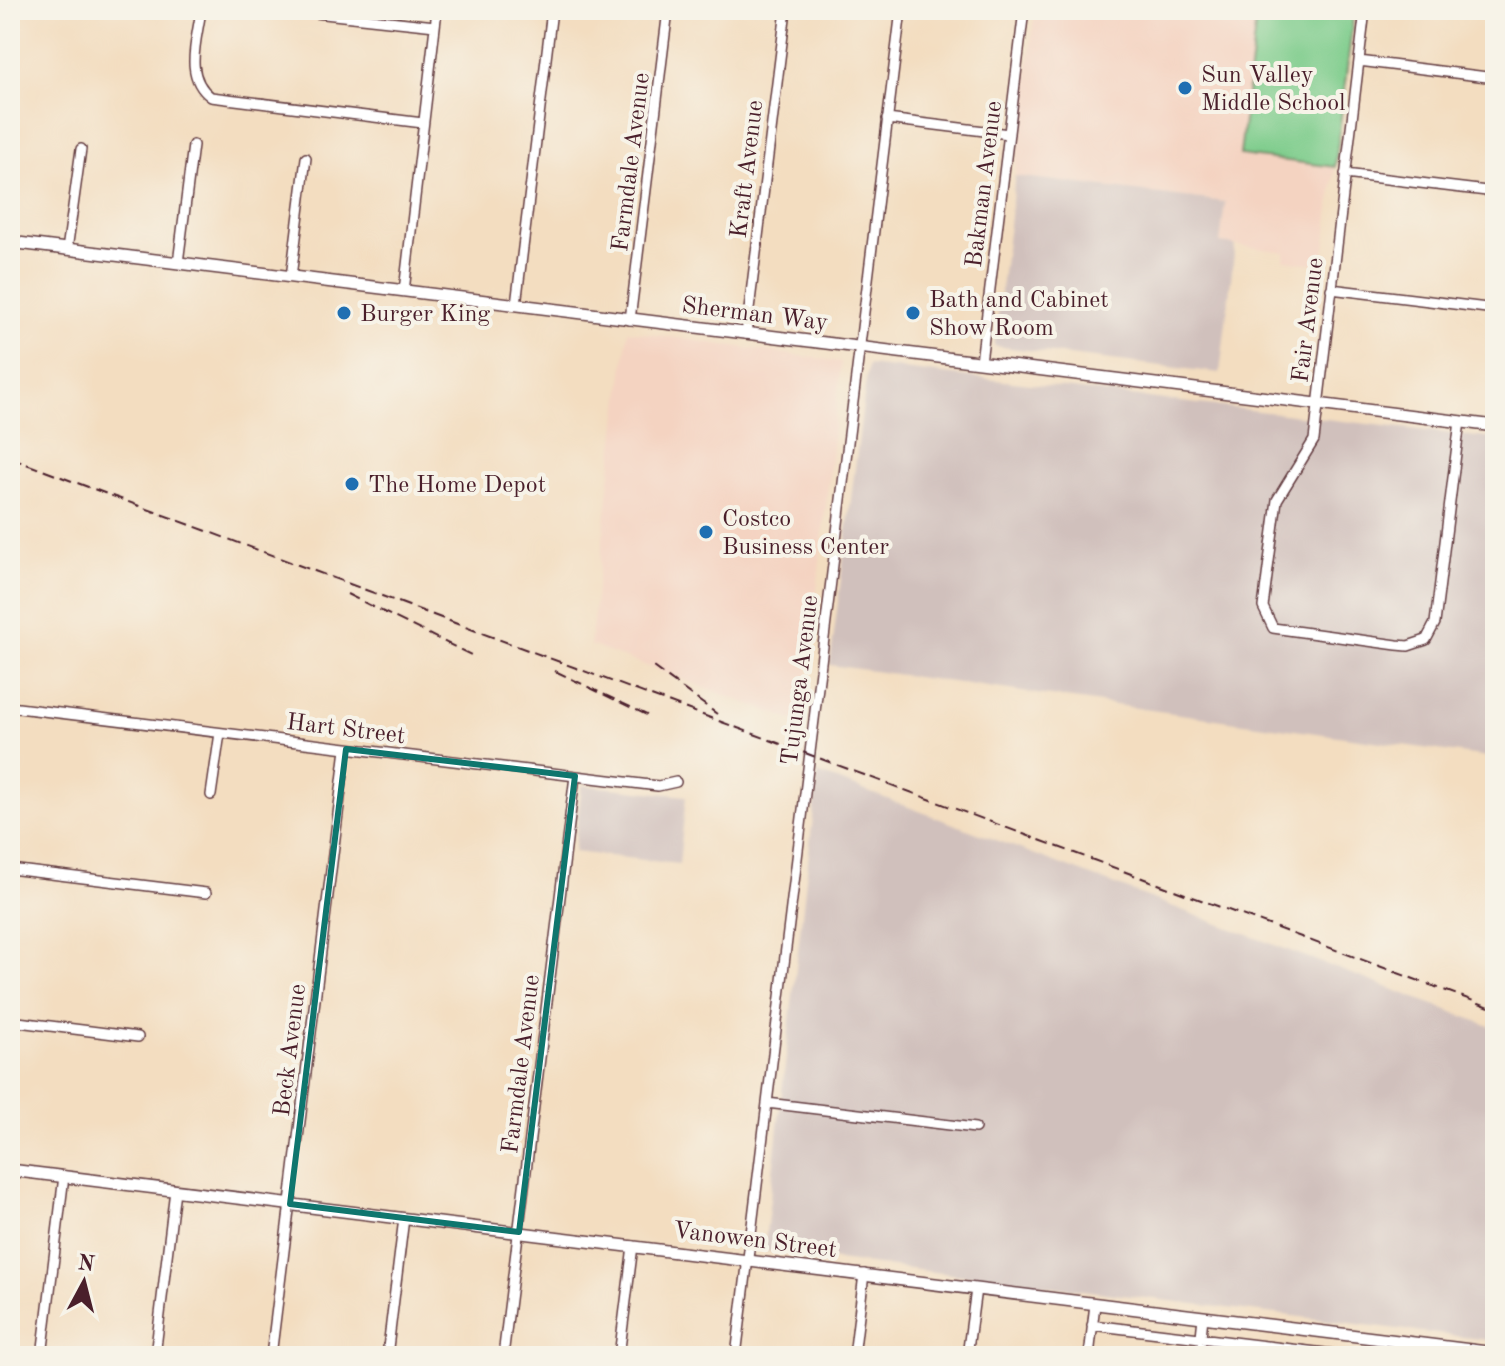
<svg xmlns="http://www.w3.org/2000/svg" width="1505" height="1366" font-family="'Old Standard TT',serif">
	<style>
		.built { fill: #f4d3c1 }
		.industrial { fill: #d0c0bc }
		.green { fill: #7dcc8b; stroke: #64765b; stroke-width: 2 }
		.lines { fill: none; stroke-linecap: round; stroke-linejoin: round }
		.minor-casing { stroke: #633c41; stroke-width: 12 }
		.major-casing { stroke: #633c41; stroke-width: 14 }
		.minor { stroke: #fff; stroke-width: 9 }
		.major { stroke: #fff; stroke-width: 11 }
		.rail { stroke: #4a1f2b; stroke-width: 2; stroke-dasharray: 12 6; stroke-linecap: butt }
		.marked { fill: none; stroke: #0f766e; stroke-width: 6; stroke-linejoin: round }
		.poi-dot { fill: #1f6fb2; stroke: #f7f3e8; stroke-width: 3 }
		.labels { text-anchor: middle; stroke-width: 8; stroke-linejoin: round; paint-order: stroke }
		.poi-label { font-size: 24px; fill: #4a1f2b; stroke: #f7f3e8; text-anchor: start }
		.street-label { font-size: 24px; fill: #4a1f2b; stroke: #f7f3e8 }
	</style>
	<rect width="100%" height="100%" fill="#f7f3e8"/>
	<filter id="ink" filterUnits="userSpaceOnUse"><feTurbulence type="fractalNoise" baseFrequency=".0125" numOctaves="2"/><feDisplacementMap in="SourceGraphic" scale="16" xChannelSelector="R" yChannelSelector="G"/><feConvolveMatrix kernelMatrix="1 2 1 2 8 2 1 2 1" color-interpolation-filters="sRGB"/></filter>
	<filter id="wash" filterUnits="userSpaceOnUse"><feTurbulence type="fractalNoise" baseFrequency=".006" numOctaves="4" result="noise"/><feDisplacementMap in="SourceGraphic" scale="32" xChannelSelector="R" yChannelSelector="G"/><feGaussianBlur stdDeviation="1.8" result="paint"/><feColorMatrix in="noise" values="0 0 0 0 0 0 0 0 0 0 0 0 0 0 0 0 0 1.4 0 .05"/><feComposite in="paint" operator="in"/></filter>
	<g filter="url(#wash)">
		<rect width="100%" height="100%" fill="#f3ddc0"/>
		<path class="built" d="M1035 10H1354L1323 265 1284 260 1285 252 1220 243 1225 202 1015 176Z
			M628 331 841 362 803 724 590 645Z"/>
		<path class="industrial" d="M1015 176 1225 202 1220 243 1235 245 1220 373 994 346Z
			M868 365 1495 439V758L830 665Z
			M818 773 1495 1028V1341L764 1251Z
			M582 785 686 796 679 864 574 852Z"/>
		<path class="green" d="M1257 10H1354L1335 167 1240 155Z"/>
	</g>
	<g filter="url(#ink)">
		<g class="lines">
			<defs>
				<path id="minor" d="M201 10C197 41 183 76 211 97L423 123
					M1365 10 1314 440 1277 500 1263 607 1273 628 1397 645 1408 646 1426 640 1435 623 1460 421
					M306 12 435 26
					M1359 61 1495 78
					M887 119 1009 134
					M1345 174 1495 192
					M67 250 81 149
					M178 263 193 145
					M291 277 306 158
					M1331 289 1495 309
					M404 291 437 10
					M516 305 552 10
					M630 320 668 10
					M746 334 786 10
					M981 362 1024 10
					M10 707 658 786 676 782
					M211 795 220 733
					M10 869 206 893
					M10 1021 138 1037
					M767 1103 975 1128
					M1092 1325 1350 1356
					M42 1356 64 1176
					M155 1356 175 1190
					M271 1356 346 749
					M387 1356 404 1218
					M503 1356 575 776
					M619 1356 633 1246
					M736 1356 901 10
					M854 1356 864 1274
					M967 1356 976 1289
					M1089 1356 1095 1304
					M1199 1356 1203 1317"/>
				<path id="major" d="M10 242 1495 426
					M10 1170 1495 1353"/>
			</defs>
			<use href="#minor" class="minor-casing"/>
			<use href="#major" class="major-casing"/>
			<use href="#minor" class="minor"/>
			<use href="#major" class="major"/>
			<path class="rail" d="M10 458 1495 1009
				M347 594 471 655
				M653 667 717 714
				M555 671 649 716"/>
		</g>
	</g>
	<path class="marked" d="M346 749 575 776 519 1232 290 1204Z"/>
	<g class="poi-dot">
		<circle cx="1185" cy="88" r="8"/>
		<circle cx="344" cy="313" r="8"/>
		<circle cx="913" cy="313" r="8"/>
		<circle cx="352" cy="484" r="8"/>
		<circle cx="706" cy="532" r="8"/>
	</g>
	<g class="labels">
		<g class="poi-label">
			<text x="1201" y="82">Sun Valley<tspan x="1201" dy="28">Middle School</tspan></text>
			<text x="929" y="307">Bath and Cabinet<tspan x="929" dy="28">Show Room</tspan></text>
			<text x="360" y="321">Burger King</text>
			<text x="368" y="492">The Home Depot</text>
			<text x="722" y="526">Costco<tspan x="722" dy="28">Business Center</tspan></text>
		</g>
		<g class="street-label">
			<text transform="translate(630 162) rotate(-83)" y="8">Farmdale Avenue</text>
			<text transform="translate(746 169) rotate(-83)" y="8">Kraft Avenue</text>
			<text transform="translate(983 184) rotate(-83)" y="8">Bakman Avenue</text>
			<text transform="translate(755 313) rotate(7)" y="8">Sherman Way</text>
			<text transform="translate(1307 320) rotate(-83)" y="8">Fair Avenue</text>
			<text transform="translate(799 680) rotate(-83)" y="8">Tujunga Avenue</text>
			<text transform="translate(346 728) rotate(7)" y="8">Hart Street</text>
			<text transform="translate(289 1050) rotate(-83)" y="8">Beck Avenue</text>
			<text transform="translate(520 1064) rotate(-83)" y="8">Farmdale Avenue</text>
			<text transform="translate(755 1239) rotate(7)" y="8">Vanowen Street</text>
		</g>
	</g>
	<rect width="1505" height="1366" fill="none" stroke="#f7f3e8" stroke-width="40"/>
	<g transform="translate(84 1282) rotate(7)" stroke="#f7f3e8" stroke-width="6" paint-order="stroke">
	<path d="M0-6L14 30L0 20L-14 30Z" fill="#4a1f2b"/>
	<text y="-12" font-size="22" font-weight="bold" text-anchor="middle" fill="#4a1f2b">N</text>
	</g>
</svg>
